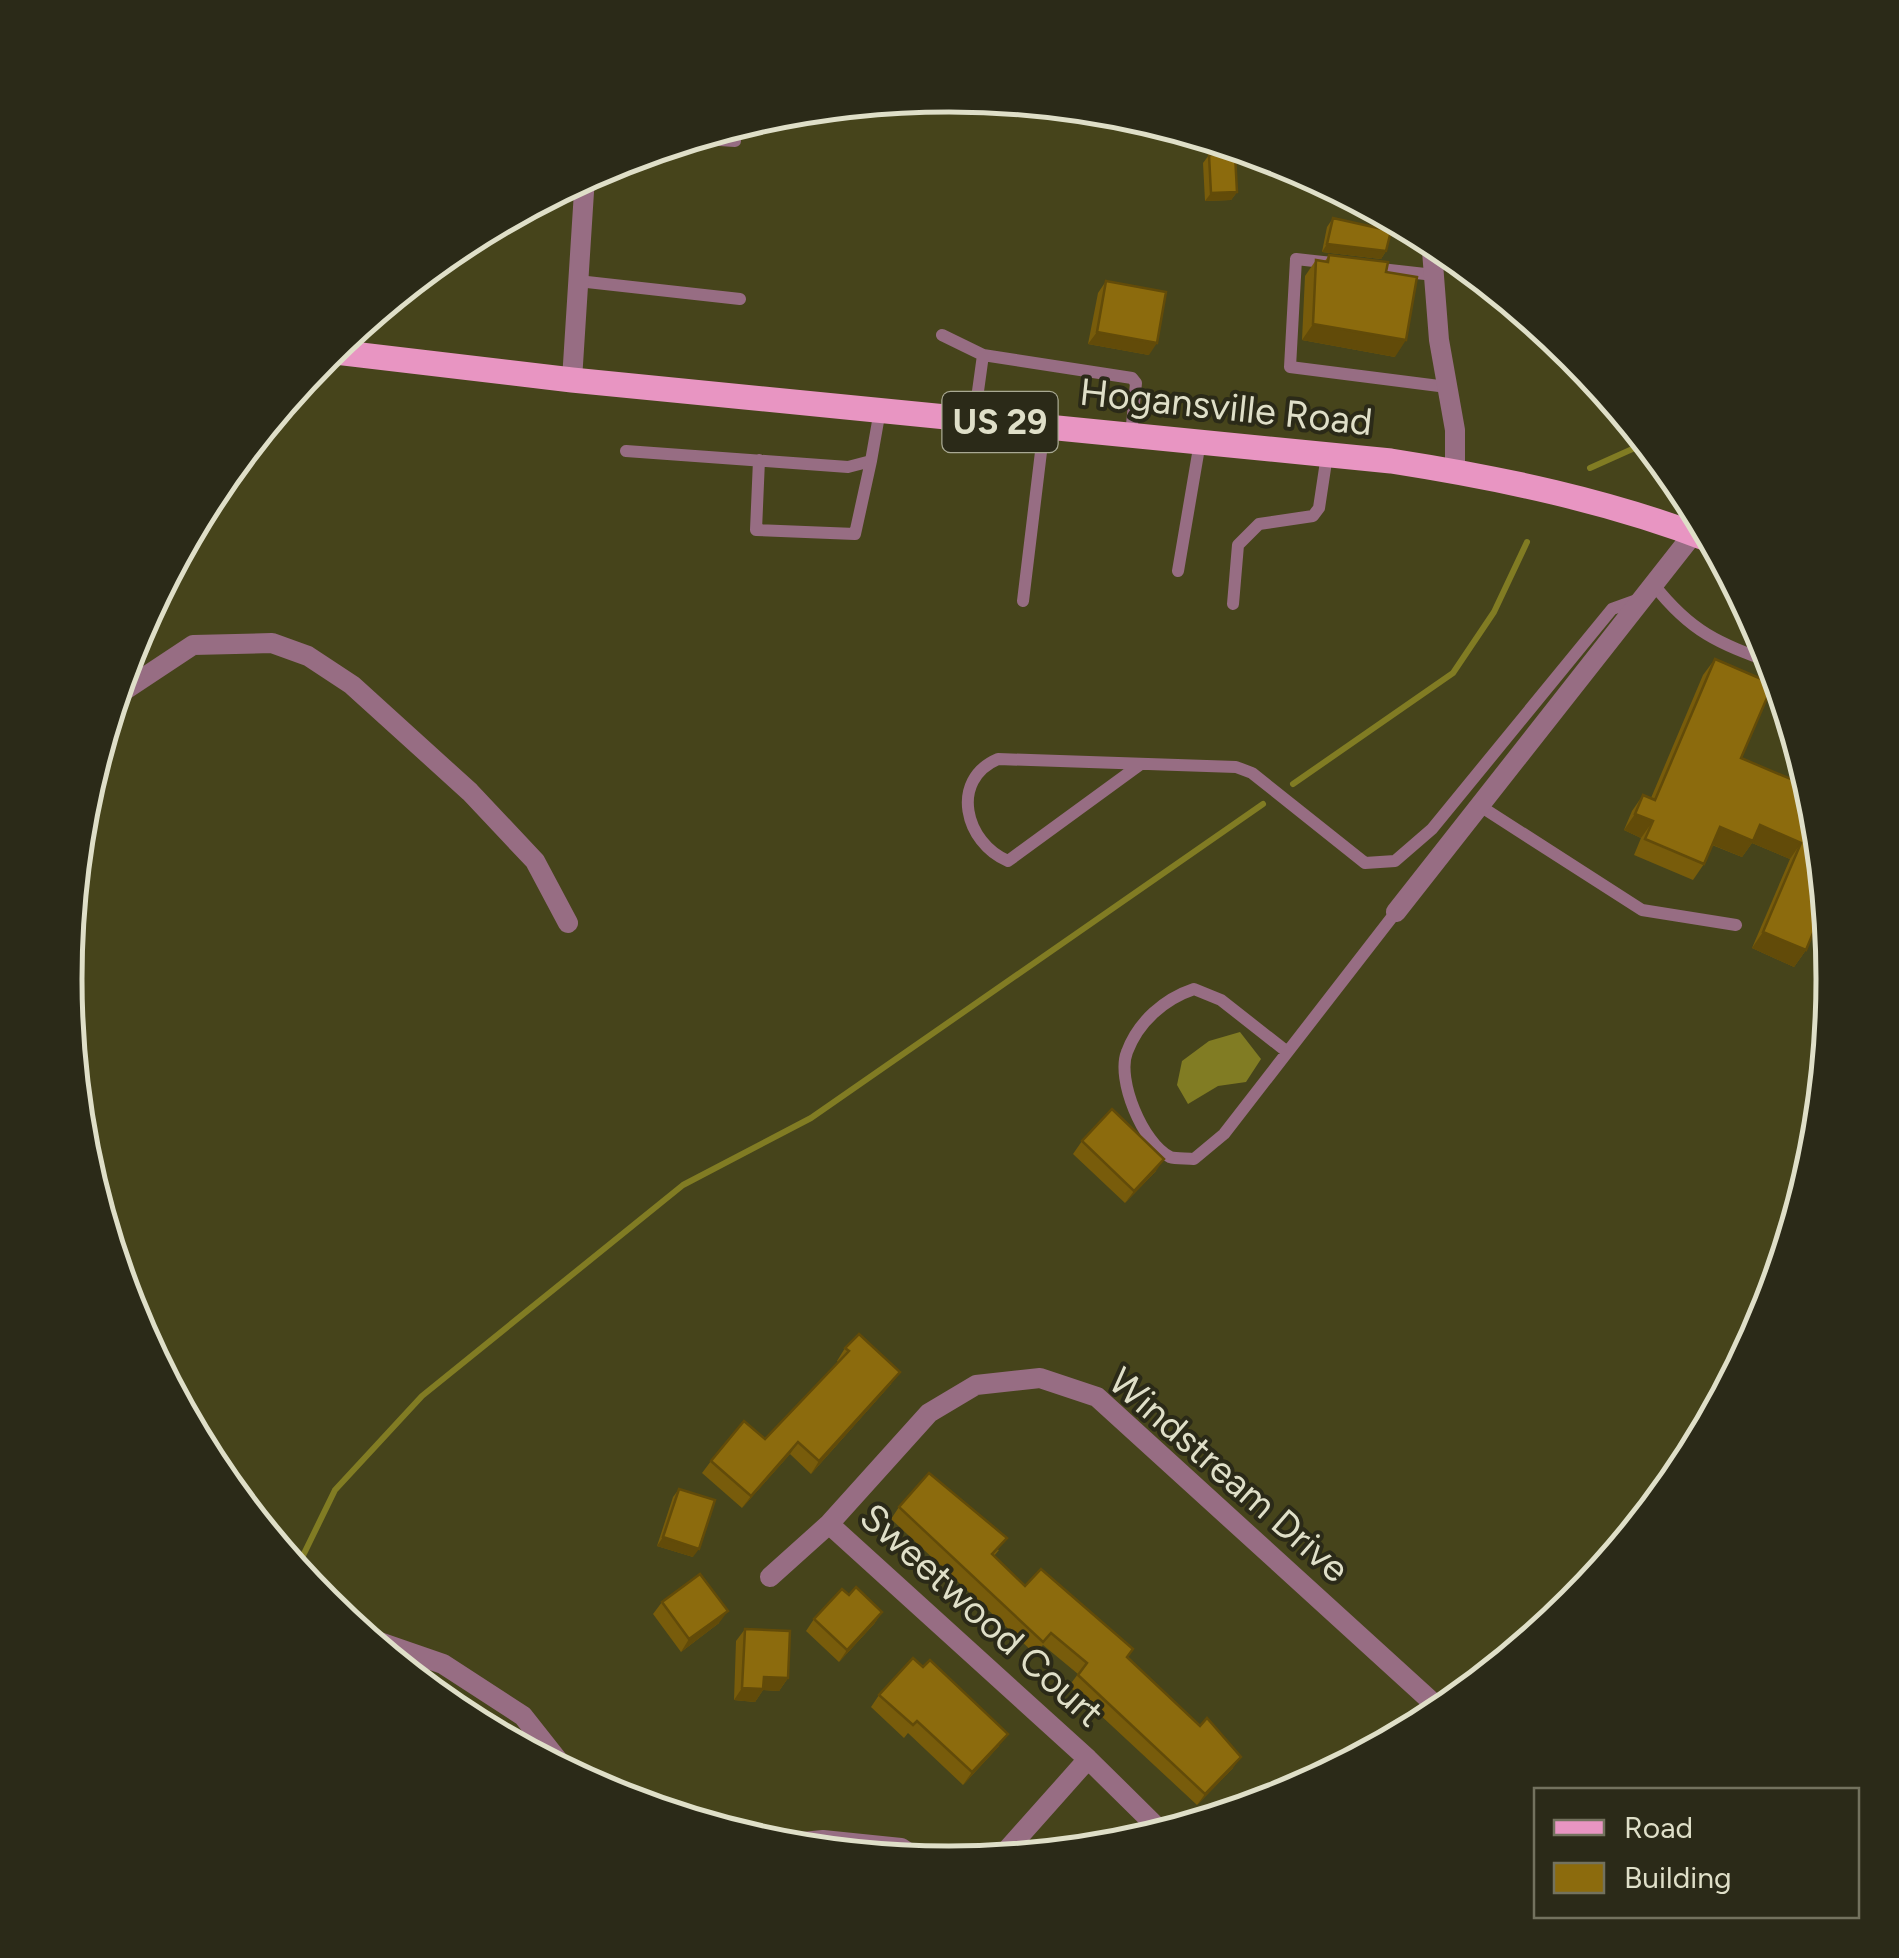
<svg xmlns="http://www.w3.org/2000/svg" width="1899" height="1958" font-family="Figtree,sans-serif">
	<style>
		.water { fill: #817c23 }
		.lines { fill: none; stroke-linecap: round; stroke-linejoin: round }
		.stream { stroke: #817c23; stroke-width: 6 }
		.service { stroke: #976d83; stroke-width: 12 }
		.minor { stroke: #976d83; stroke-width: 20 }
		.primary { stroke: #e895c2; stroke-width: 25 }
		.wall { fill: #785c0b }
		.shaded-wall { fill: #624b09 }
		.building { fill: #8c6b0d; stroke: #624b09; stroke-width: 2.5 }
		.labels { text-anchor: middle; stroke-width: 8; stroke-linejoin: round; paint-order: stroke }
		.shield { fill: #2b2a18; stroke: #a9a993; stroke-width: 2.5 }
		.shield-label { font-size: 35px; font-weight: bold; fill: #dfdfc8 }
		.street-label { font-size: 38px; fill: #dfdfc8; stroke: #2b2a18 }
		.rim { fill: none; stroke: #dfdfc8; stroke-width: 5 }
	</style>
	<rect width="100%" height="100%" fill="#46441b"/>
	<path class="water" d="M1240 1032 1261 1059 1246 1082 1218 1086 1188 1104 1177 1085 1182 1061 1209 1041Z"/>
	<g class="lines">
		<path class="stream" d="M1590 468 1648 442
			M1293 784 1453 673 1494 612 1527 542
			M296 1570 335 1490 422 1396 683 1185 811 1118 1263 804"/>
		<path class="service" d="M689 138 735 141
			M1332 263 1296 259 1290 367 1447 387
			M1372 268 1434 275
			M578 281 740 299
			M942 335 983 355 1132 378 1136 383 1131 435
			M974 420 983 355
			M626 451 848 467 871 461 880 410
			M759 460 756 530 855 534 871 461
			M1178 571 1200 442
			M1654 585C1691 632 1718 643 1773 663
			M1023 601 1044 427
			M1233 604 1238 545 1259 524 1313 516 1319 508 1327 455
			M1141 764 1008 861C965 843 949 780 998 759L1236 767 1252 773 1365 863 1395 861 1432 829 1612 609 1637 600
			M1480 806 1642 910 1736 925
			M1286 1051 1221 1000 1194 989C1164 999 1138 1022 1127 1052 1116 1079 1143 1144 1170 1157 1176 1159 1187 1158 1194 1159L1224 1134 1396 912"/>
		<path class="minor" d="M1431 238 1439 340 1455 430V471
			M572 380 585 176
			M116 696 193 645 272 643 308 656 352 685 470 792 535 861 568 923
			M1396 912 1694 533
			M829 1524 1088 1759 1164 1834
			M770 1577 829 1524 929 1413 976 1385 1040 1378 1097 1397 1443 1712
			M362 1636 443 1664 523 1716 568 1773
			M772 1845 823 1840 901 1848 921 1861
			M999 1859 1088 1759"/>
		<path class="primary" d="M327 351 572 380 1391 461C1500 478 1610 501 1713 541"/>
	</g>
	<path class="wall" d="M1209 155 1237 192 1231 200 1205 201 1203 163Z
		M1333 218 1386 251 1381 259 1322 252 1327 227Z
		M1329 255 1386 272 1395 357 1302 340 1305 276 1316 260 1325 261Z
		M1106 281 1149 355 1088 344 1098 293Z
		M1715 659 1741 758 1796 782 1804 763 1817 807 1819 919 1806 950 1794 967 1752 948 1790 859 1752 843 1742 857 1712 845 1704 864 1693 880 1634 855 1641 838 1624 830 1632 811 1643 795 1651 798 1703 675Z
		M1082 1141 1156 1171 1125 1203 1073 1154Z
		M845 1348 891 1384 811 1474 790 1454 742 1508 702 1473 711 1461 765 1439 838 1362 837 1361Z
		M679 1489 693 1557 657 1546 673 1497Z
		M899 1507 999 1550 994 1556 1025 1586 1133 1649 1127 1657 1233 1768 1197 1805 1069 1686 1078 1674 1043 1645 1035 1654 891 1519Z
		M849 1595 882 1612 874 1624 839 1662 806 1631 814 1619Z
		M662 1602 719 1623 681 1652 653 1614Z
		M745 1629 788 1678 779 1691 763 1690 755 1702 734 1700 736 1641Z
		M923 1667 999 1746 963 1785 908 1733 904 1738 871 1707 879 1695Z"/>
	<path class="shaded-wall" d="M1237 192 1231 200 1205 201 1211 193Z
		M1327 244 1386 251 1381 259 1322 252Z
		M1313 324 1406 340 1395 357 1302 340Z
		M1097 332 1157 343 1149 355 1088 344Z
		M1635 814 1653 821 1641 838 1624 830Z
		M1760 825 1801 843 1790 859 1752 843 1742 857 1708 843 1720 827Z
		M1826 902 1829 924 1815 918Z
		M1763 932 1806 950 1794 967 1752 948Z
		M1164 1159 1156 1171 1125 1203 1134 1191Z
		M900 1372 891 1384 811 1474 819 1461Z
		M798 1442 790 1454 742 1508 751 1496Z
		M663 1537 699 1549 693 1557 657 1546Z
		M728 1611 719 1623 681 1652 689 1639Z
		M882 1612 874 1624 839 1662 847 1650Z
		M764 1677 788 1678 779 1691 763 1690 755 1702 734 1700 742 1688Z
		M1008 1734 999 1746 963 1785 972 1772Z
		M1241 1757 1233 1768 1197 1805 1205 1794Z"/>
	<path class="building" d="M1235 154 1237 192 1211 193 1209 155Z
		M1333 218 1391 231 1386 251 1327 244Z
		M1329 255 1388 262 1386 272 1417 277 1406 340 1313 324 1316 260 1328 262Z
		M1106 281 1166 292 1157 343 1097 332Z
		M1715 659 1773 684 1741 758 1800 783 1806 770 1817 807 1826 902 1806 950 1763 932 1801 843 1760 825 1753 841 1720 827 1704 864 1645 839 1653 821 1635 814 1643 795 1655 800Z
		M1112 1109 1164 1159 1134 1191 1082 1141Z
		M859 1334 900 1372 819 1461 798 1442 751 1496 711 1461 744 1421 765 1439 849 1351 845 1348Z
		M929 1473 1007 1538 992 1554 1025 1586 1041 1569 1133 1649 1127 1657 1200 1726 1207 1718 1241 1757 1205 1794 1078 1675 1087 1663 1051 1633 1043 1642 899 1507Z
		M679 1489 715 1500 699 1549 663 1537Z
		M700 1574 728 1611 689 1639 662 1602Z
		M856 1587 882 1612 847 1650 814 1619 842 1589 849 1595Z
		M745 1629 790 1631 788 1678 764 1677 763 1689 742 1688Z
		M913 1658 923 1667 930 1660 1008 1734 972 1772 917 1721 913 1725 879 1695Z"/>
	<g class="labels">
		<rect class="shield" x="942.5" y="392" width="115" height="60" rx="8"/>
		<g class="shield-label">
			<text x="1000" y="434">US 29</text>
		</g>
		<g class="street-label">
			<text transform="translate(1226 407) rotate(6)" y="13">Hogansville Road</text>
			<text transform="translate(1229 1475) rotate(41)" y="13">Windstream Drive</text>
			<text transform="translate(982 1615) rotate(42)" y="13">Sweetwood Court</text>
		</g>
	</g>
	<path d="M0 0H1899V1958H0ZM82 979a867 867 0 1 1 1734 0a867 867 0 1 1-1734 0Z" fill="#2b2a18" fill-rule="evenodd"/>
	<path class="rim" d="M82 979a867 867 0 1 1 1734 0a867 867 0 1 1-1734 0Z"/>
	<rect x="1534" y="1788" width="325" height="130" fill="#2b2a18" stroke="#73725e" stroke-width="2.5"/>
	<rect x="1554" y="1820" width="50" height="15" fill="#e895c2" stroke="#73725e" stroke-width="2.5"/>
	<text x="1624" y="1838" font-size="30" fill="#dfdfc8">Road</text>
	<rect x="1554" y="1863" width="50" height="30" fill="#8c6b0d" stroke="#73725e" stroke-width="2.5"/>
	<text x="1624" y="1888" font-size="30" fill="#dfdfc8">Building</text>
</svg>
